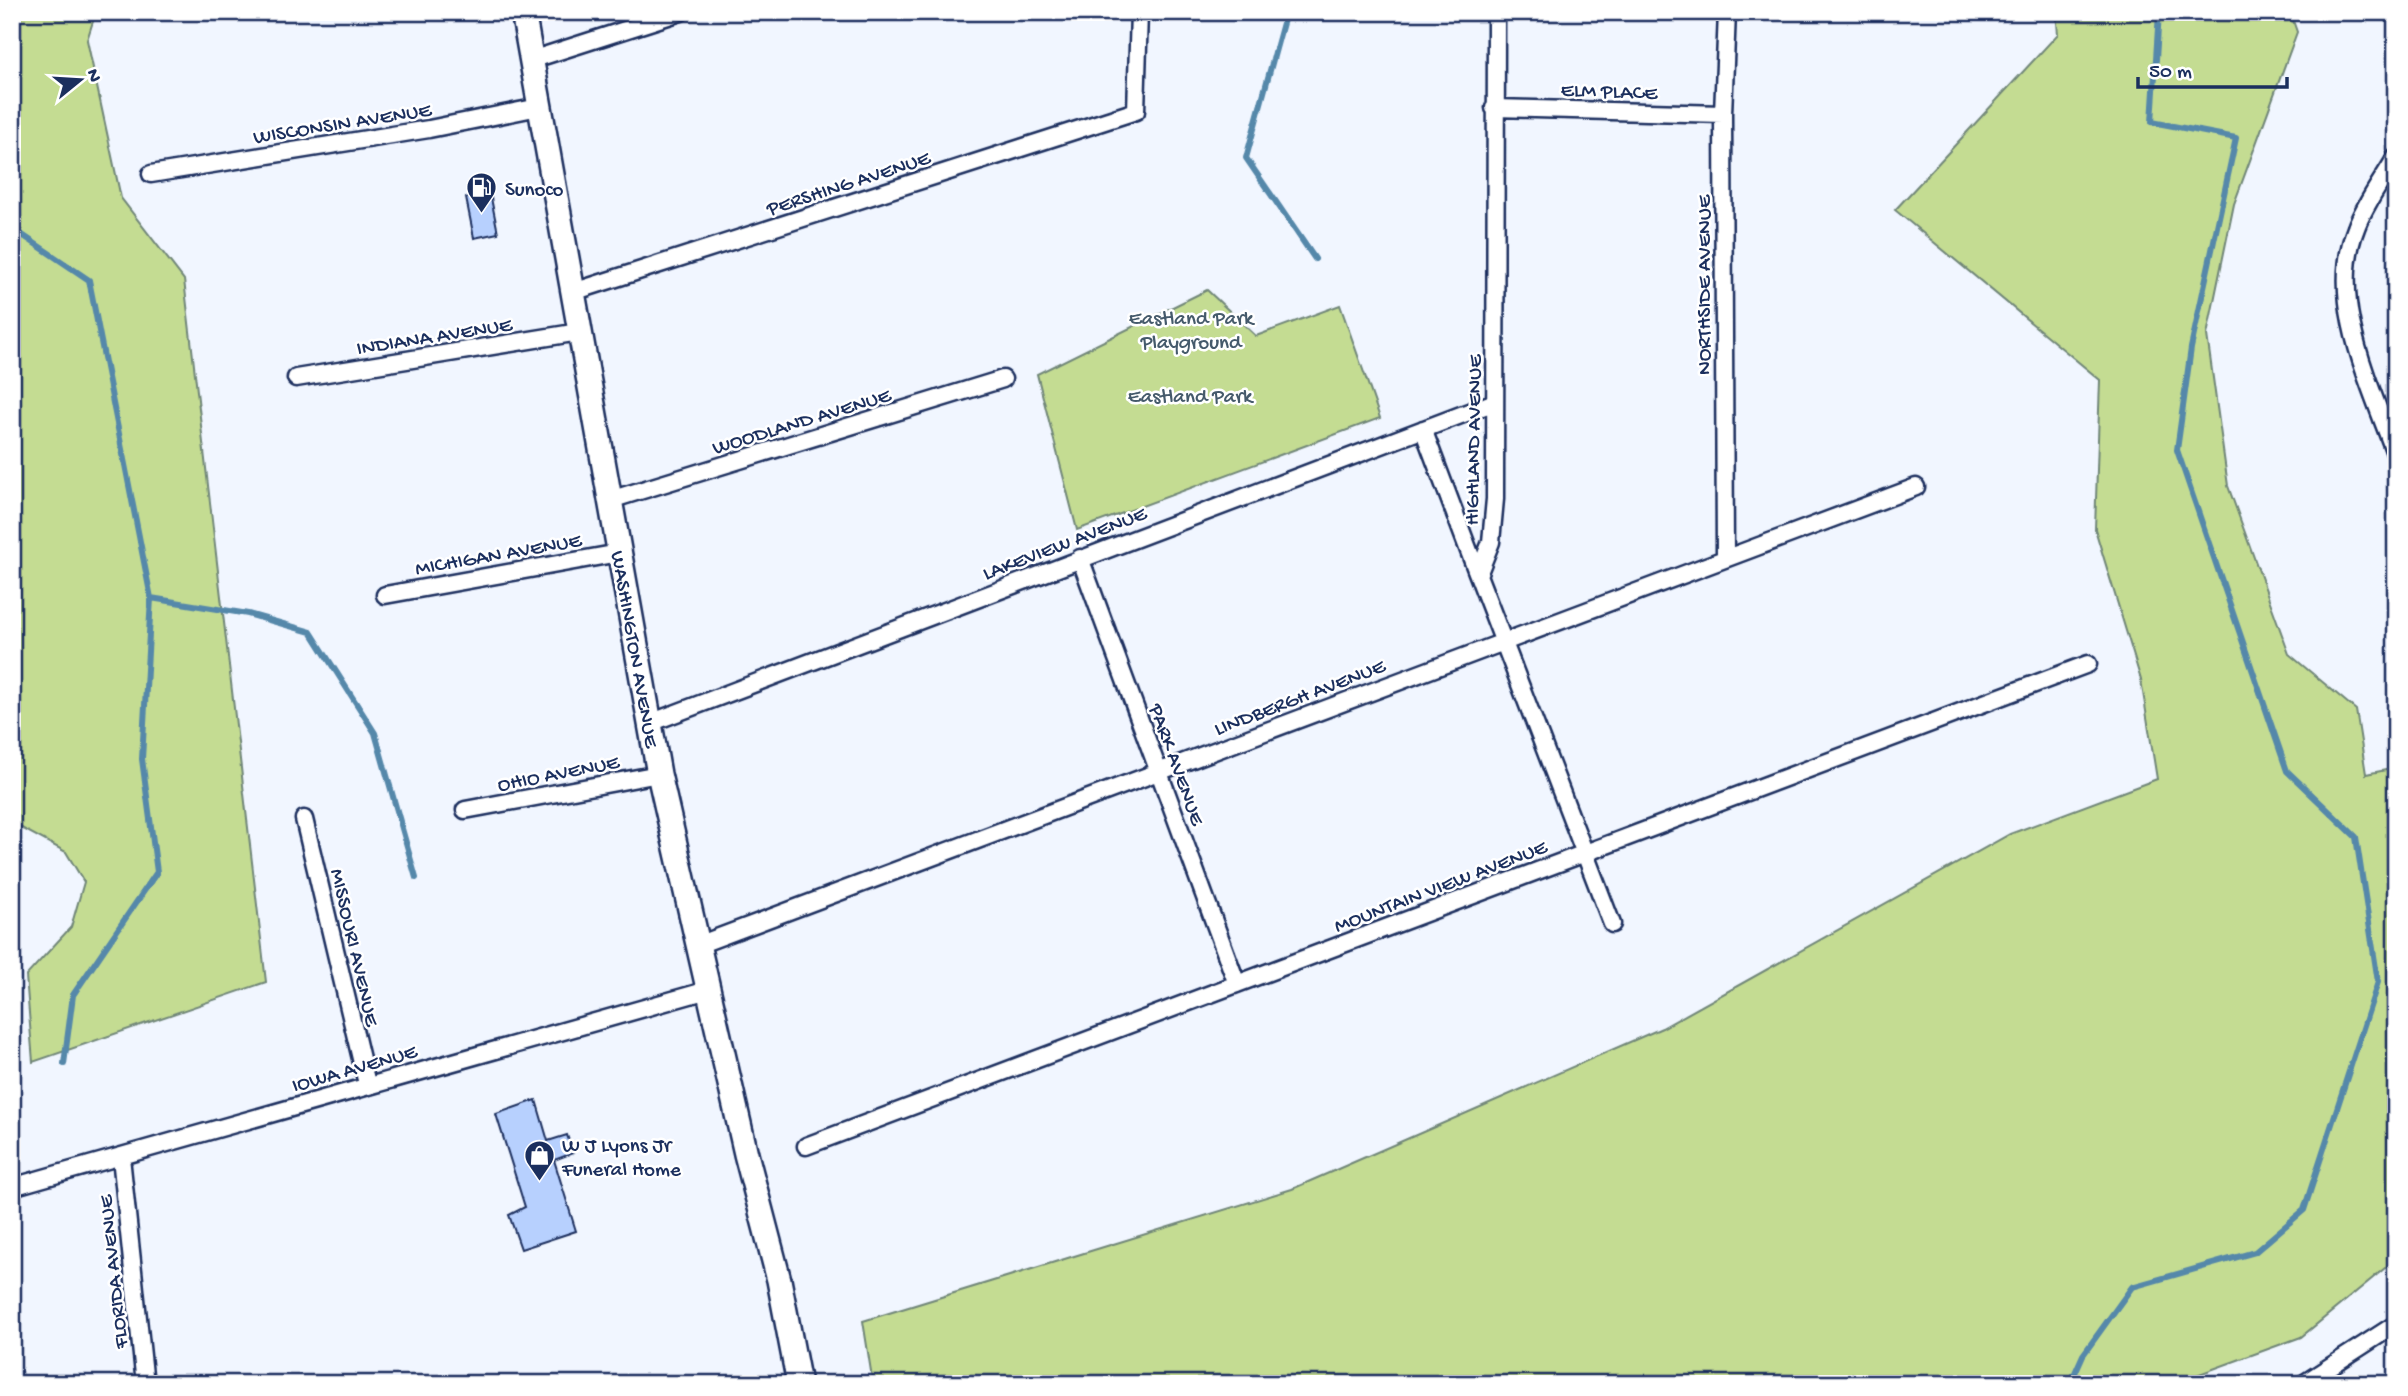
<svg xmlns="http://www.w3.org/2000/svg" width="2408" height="1396" font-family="'Gochi Hand',sans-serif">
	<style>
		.green { fill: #c4dc92; stroke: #708678; stroke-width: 2 }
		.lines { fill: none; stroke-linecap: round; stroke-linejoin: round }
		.stream { stroke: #58a; stroke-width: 6 }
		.building { fill: #b7d0fe; stroke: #1b2f5e; stroke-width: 2 }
		.street-casing { stroke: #1b2f5e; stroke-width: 21 }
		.secondary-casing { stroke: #1b2f5e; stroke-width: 28 }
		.street { stroke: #fff; stroke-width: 16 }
		.secondary { stroke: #fff; stroke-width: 23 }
		.labels { text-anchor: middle; stroke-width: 5; stroke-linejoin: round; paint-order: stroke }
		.street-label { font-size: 21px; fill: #1b2f5e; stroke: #fff }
		.poi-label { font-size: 21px; fill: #1b2f5e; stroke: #fff; text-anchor: start }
		.park-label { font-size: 21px; fill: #455a6b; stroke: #fff }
	</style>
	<rect width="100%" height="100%" fill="#f1f6ff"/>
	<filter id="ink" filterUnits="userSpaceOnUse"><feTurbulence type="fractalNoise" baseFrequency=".0143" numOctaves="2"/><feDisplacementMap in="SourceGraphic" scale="14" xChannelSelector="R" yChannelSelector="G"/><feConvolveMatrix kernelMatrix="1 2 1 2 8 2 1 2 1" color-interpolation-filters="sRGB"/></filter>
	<g filter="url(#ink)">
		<path class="green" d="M12 12H96L87 40 121 198 184 280 266 982 33 1062 26 976 71 927 84 882 66 852 14 824Z
			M2056 12H2290L2297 32 2234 204 2207 335 2228 486 2289 654 2356 710 2366 774 2396 768V1259L2301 1337 2172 1384H873L863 1321 1292 1189 1662 1028 2010 834 2157 779 2141 680 2095 529 2100 380 1895 210 2058 34Z
			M1207 290 1256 336 1340 305 1380 418 1077 530 1037 374Z"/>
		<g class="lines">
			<path class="stream" d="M1286 12 1246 158 1315 259
				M12 228 89 280 151 598 142 759 157 872 73 995 64 1064
				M151 598 248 614 311 632 375 733 416 878
				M2070 1384 2083 1355 2132 1287 2255 1252 2304 1210 2378 982 2356 837 2287 771 2177 450 2191 348 2236 138 2152 122 2159 12"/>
		</g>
		<path class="building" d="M490 193 498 233 474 238 466 198Z
			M536 1100 548 1141 567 1135 573 1153 554 1160 576 1231 521 1249 509 1215 525 1207 496 1114Z"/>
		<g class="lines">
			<defs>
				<path id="street" d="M1496 12 1495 499 1491 542 1478 575 1612 924
					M531 60 681 12
					M1494 108 1723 114
					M2396 157C2383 180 2365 203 2356 228 2327 300 2372 388 2396 456
					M151 174 429 129 539 107
					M573 292 1136 111 1139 12
					M296 378 579 332
					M1423 429 1478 575
					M610 500 1003 379
					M1725 557 1723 114 1727 12
					M1080 558 1237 984
					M385 595 619 553
					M650 723 1495 402
					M465 810 659 774
					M304 819 367 1084
					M698 945 1916 487
					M806 1146 2088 664
					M121 1157 145 1384
					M12 1187 708 990
					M2303 1384 2396 1324"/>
				<path id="secondary" d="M523 12 659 774 746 1154 779 1280 799 1384"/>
			</defs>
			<use href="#street" class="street-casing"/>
			<use href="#secondary" class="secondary-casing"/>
			<use href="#street" class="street"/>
			<use href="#secondary" class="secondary"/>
		</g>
	</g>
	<defs>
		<symbol id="fuel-pin" viewBox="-11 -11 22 30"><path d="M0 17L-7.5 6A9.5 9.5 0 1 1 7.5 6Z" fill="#1b2f5e" stroke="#fff"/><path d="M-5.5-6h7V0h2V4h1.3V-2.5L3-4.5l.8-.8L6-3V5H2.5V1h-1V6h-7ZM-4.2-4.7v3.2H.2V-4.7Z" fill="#fff"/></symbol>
		<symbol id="shop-pin" viewBox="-11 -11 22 30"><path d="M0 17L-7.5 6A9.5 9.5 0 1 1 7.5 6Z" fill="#1b2f5e" stroke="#fff"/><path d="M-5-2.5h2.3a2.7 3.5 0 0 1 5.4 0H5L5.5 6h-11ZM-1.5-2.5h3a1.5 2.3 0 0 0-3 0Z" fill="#fff"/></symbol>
	</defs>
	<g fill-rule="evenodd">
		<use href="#fuel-pin" x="464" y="170" width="35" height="47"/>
		<use href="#shop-pin" x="522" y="1138" width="35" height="47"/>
	</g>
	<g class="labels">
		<g class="street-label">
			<text transform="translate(1609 90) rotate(2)" y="7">ELM PLACE</text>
			<text transform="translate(342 122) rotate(-9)" y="7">WISCONSIN AVENUE</text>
			<text transform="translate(848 182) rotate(-18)" y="7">PERSHING AVENUE</text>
			<text transform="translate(1703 285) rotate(-90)" y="7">NORTHSIDE AVENUE</text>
			<text transform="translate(434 335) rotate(-9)" y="7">INDIANA AVENUE</text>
			<text transform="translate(801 420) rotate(-17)" y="7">WOODLAND AVENUE</text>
			<text transform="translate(1472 440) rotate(-89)" y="7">HIGHLAND AVENUE</text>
			<text transform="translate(1064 542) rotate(-21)" y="7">LAKEVIEW AVENUE</text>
			<text transform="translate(498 553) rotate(-10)" y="7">MICHIGAN AVENUE</text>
			<text transform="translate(636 649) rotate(80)" y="7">WASHINGTON AVENUE</text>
			<text transform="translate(1299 696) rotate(-21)" y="7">LINDBERGH AVENUE</text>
			<text transform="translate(1178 764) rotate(70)" y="7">PARK AVENUE</text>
			<text transform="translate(558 772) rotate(-11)" y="7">OHIO AVENUE</text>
			<text transform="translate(1440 885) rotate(-21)" y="7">MOUNTAIN VIEW AVENUE</text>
			<text transform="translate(356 947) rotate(77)" y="7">MISSOURI AVENUE</text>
			<text transform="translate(354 1067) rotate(-16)" y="7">IOWA AVENUE</text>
			<text transform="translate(112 1272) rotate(-96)" y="7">FLORIDA AVENUE</text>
		</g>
		<g class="poi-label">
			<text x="505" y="195">Sunoco</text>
			<text x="562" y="1151">W J Lyons Jr<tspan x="562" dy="24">Funeral Home</tspan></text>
		</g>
		<g class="park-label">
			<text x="1191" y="324">Eastland Park<tspan x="1191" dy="24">Playground</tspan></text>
			<text x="1190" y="402">Eastland Park</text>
		</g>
	</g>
	<rect width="2408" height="1396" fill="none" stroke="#fff" stroke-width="42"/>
	<rect x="21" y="21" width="2366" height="1354" fill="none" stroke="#1b2f5e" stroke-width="2.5" filter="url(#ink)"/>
	<g transform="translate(80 80) rotate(72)" stroke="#ffffff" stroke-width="5" paint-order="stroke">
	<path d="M0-5L12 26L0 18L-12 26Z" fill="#1b2f5e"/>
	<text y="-10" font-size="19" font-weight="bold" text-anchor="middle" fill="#1b2f5e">N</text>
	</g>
	<path d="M2138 77v10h149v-10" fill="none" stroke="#1b2f5e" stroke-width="3.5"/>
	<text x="2149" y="77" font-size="21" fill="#1b2f5e" stroke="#ffffff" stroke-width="5" paint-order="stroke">50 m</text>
</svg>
